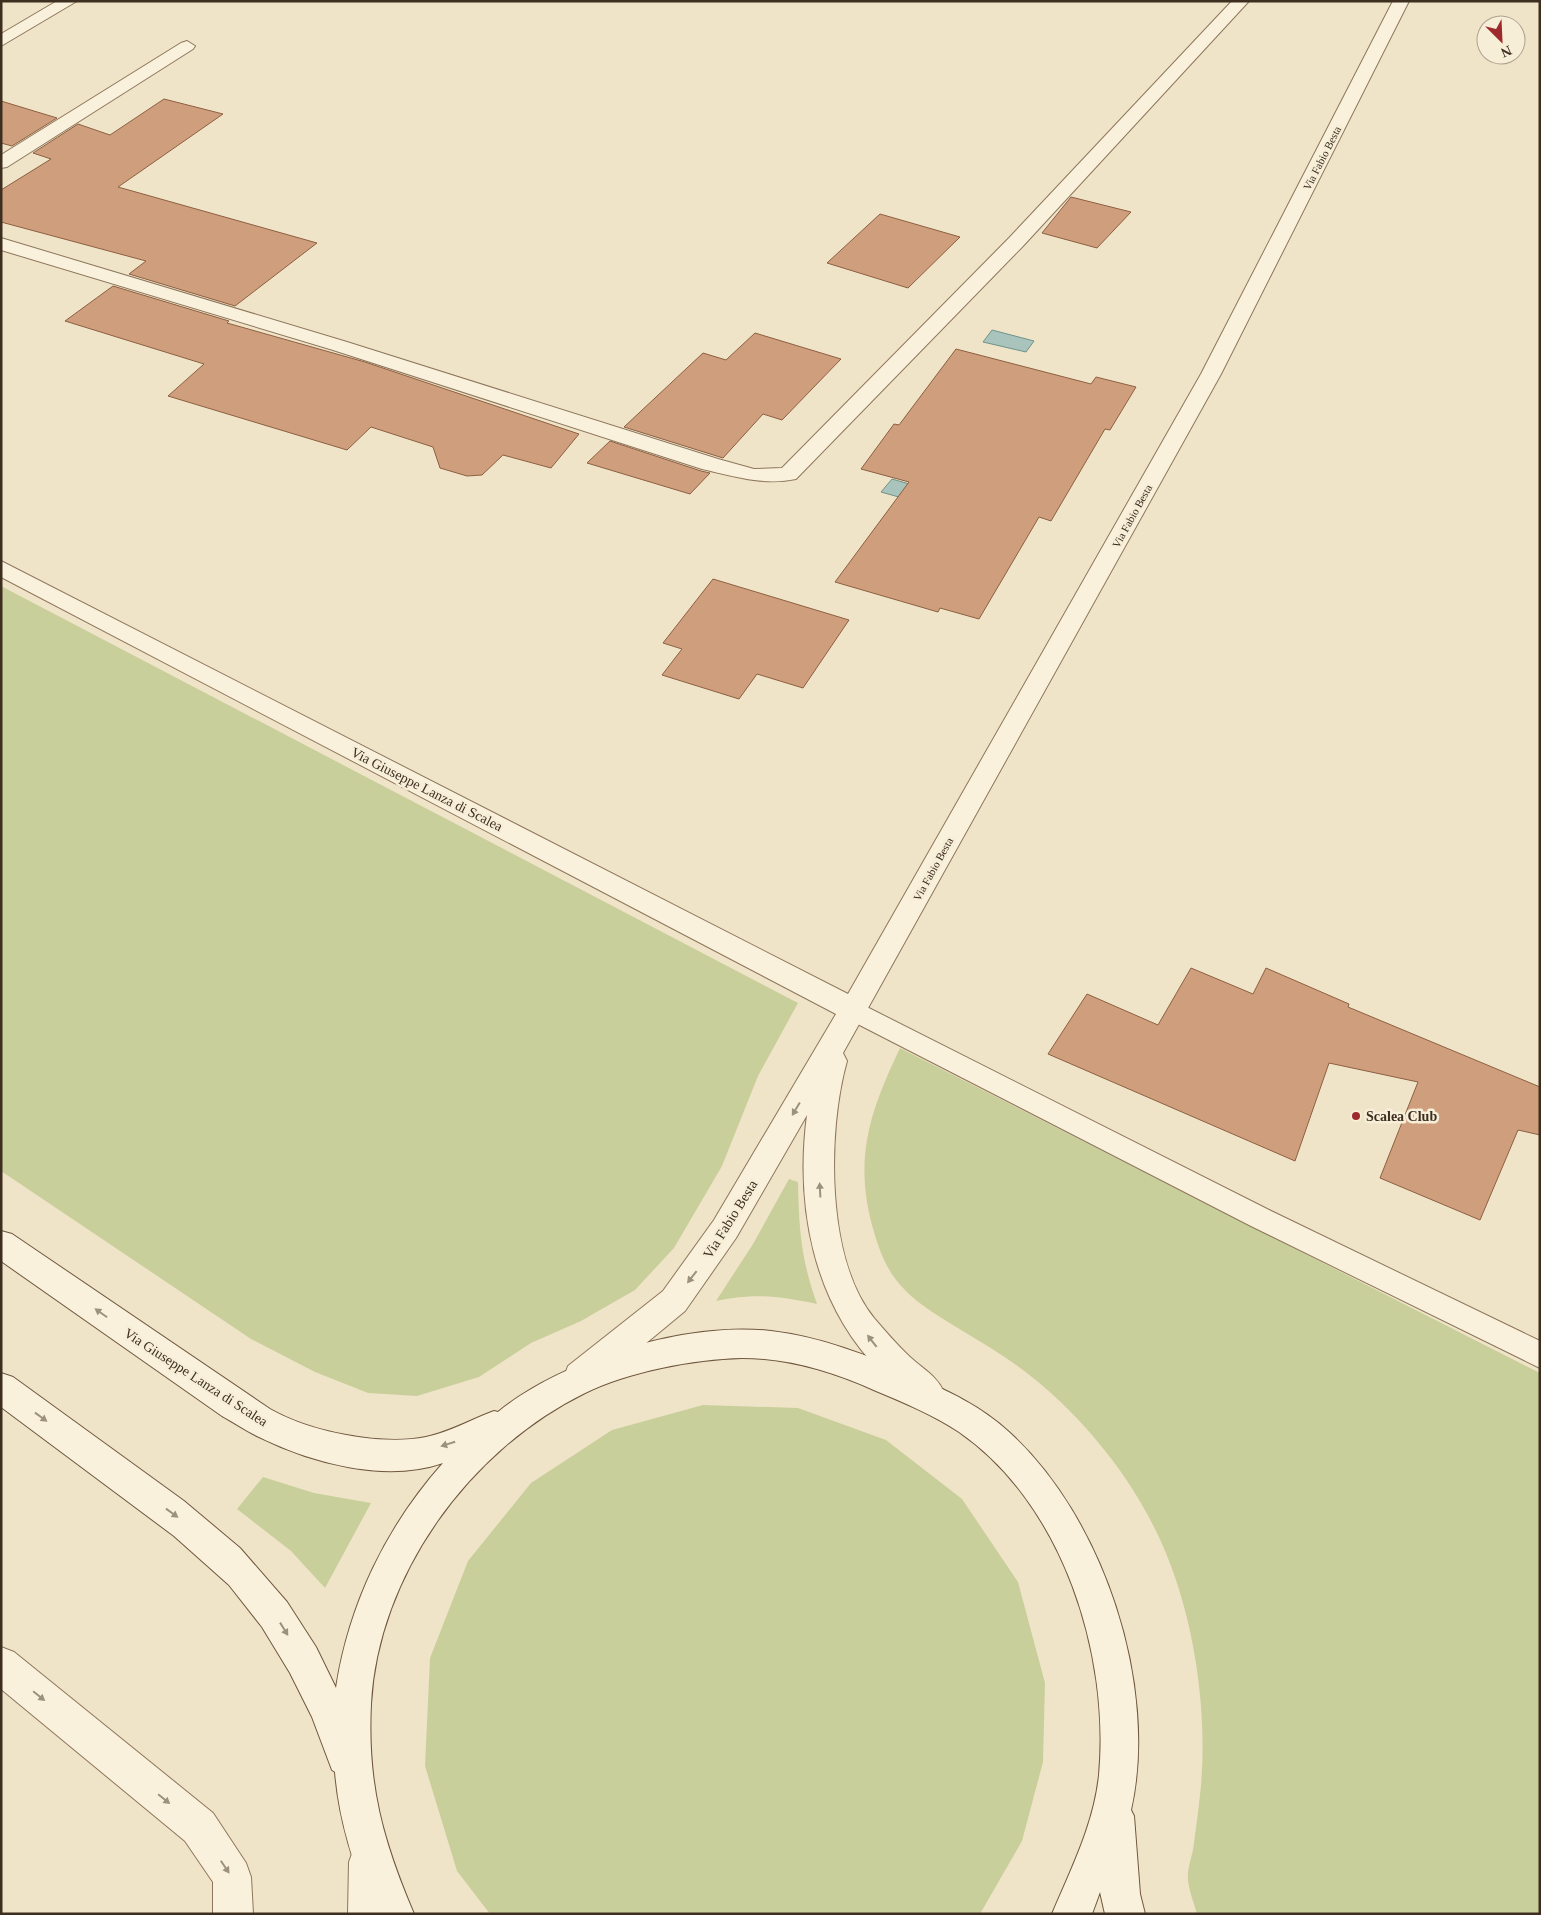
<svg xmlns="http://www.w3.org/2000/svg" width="1541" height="1915" font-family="Georgia,serif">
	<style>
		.green { fill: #c9cf9b }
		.water { fill: #a9c4bc; stroke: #6f938a }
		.building { fill: #cf9f7d; stroke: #8d5f41 }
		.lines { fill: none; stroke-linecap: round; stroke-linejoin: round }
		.lane-casing { stroke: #8d765c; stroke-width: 2 }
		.street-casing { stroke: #8d765c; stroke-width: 2 }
		.secondary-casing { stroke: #6f573f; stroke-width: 2 }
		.lane { fill: #faf1dc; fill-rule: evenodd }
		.street { fill: #faf1dc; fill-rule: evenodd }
		.secondary { fill: #faf1dc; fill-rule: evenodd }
		.oneway { fill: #9c907e }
		.poi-dot { fill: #9e2a2b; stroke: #f7eed8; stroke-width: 2 }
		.labels { text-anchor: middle; stroke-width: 5; stroke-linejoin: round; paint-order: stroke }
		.far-street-label { font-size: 11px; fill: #3d2e20; stroke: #f7eed8 }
		.street-label { font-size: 14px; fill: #3d2e20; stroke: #f7eed8 }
		.poi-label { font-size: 14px; font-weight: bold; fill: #3d2e20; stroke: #f7eed8; text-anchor: start }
	</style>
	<rect width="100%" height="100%" fill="#f0e4c8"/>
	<path class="green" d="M1 586 798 1003 758 1076 722 1166 674 1248 635 1290 581 1321 531 1343 479 1377 417 1396 368 1393 315 1372 251 1339 1 1171Z
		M900 1048 1540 1373V1914H1197C1194 1903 1189 1891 1188 1880 1187 1870 1191 1859 1193 1850 1196 1828 1199 1806 1201 1785 1208 1703 1192 1603 1155 1529 1129 1476 1089 1426 1044 1387 1019 1365 990 1347 961 1330 942 1318 920 1306 904 1289 888 1273 880 1253 874 1232 853 1161 869 1113 900 1048Z
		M789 1179 798 1182C799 1230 801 1259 817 1304 778 1296 756 1293 716 1301L753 1244Z
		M703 1405 798 1408 886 1440 962 1499 1018 1582 1045 1683 1043 1762 1022 1841 980 1914H490L457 1871 425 1766 430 1658 468 1561 531 1483 612 1430Z
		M263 1477 314 1493 371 1503 325 1588 291 1551 237 1509Z"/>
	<path class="water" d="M992 330 1034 341 1026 352 983 342Z
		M892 479 937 492 927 505 881 492Z"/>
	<path class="building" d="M164 99 223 114 118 187 317 243 235 306 129 274 146 261 1 222V190L51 159 33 153 78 124 110 135Z
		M1 101 57 118 12 146 1 143Z
		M1071 197 1131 212 1097 248 1042 233Z
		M880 214 960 237 908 288 827 263Z
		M113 286 229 321 227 323 365 362 579 434 551 468 503 455 482 475 467 476 440 468 433 447 371 427 347 450 168 396 204 364 65 321Z
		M755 333 841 359 782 420 763 414 723 458 624 427 703 353 726 360Z
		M956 349 1091 384 1096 377 1136 387 1110 430 1105 429 1051 521 1039 517 979 619 940 608 938 612 835 582 909 482 861 469 894 424 899 425Z
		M610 441 701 471 710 473 690 494 587 463Z
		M713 579 849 620 803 688 757 674 739 699 662 675 682 649 663 643Z
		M1191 968 1253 994 1266 968 1349 1004 1348 1007 1540 1087V1135L1518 1130 1480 1220 1380 1178 1418 1082 1329 1063 1295 1161 1048 1054 1087 994 1158 1025Z"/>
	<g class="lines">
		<defs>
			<path id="lane" d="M853 1000 1269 1210 1540 1341V1368L1251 1226 844 1017 841 1010 844 1003Z"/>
			<path id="street" d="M57 1H77L1 46V34Z
				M1232 1H1249L1023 246 796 479C764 486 733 476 702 469L333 350 1 250V238L347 342 718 459 754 469 782 468 1009 238Z
				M1393 1H1409L1221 374 843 1053 847 1061C827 1132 826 1259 874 1318 886 1332 897 1345 910 1357 923 1369 937 1376 944 1392L940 1403 928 1407C909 1400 894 1385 880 1371 813 1304 795 1206 807 1115L736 1238 685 1311 592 1388 580 1392 568 1388 564 1377 568 1366 663 1291 714 1220 836 1014 1 577V561L848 994 1201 374Z
				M187 41 195 46 193 49 7 167 1 168V155L181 43Z
				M1 1647 14 1652 213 1813 246 1863 251 1877 253 1914H213V1882L185 1841 1 1689Z
				M368 1843 382 1848 387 1862 388 1914H348L349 1862 354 1848Z"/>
			<path id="secondary" d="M1 1231 12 1234 270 1409C310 1432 381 1446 426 1437 450 1432 472 1419 494 1411L498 1412C562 1359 688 1321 771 1331 821 1337 868 1355 914 1376 948 1391 981 1406 1009 1432 1103 1517 1159 1686 1131 1810L1134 1816 1140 1894 1145 1914H1105L1100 1892 1092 1914H1052C1071 1869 1094 1824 1099 1775 1110 1654 1063 1504 959 1432 933 1415 905 1403 876 1391 834 1372 789 1358 742 1358 694 1359 628 1372 585 1393 469 1450 378 1575 371 1704 367 1785 383 1841 414 1914H374C354 1868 339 1822 335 1772L332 1770 312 1717 290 1673 262 1627 229 1585 174 1536 1 1407V1373L13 1377 184 1501 240 1548 287 1602 316 1647 336 1688C349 1604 386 1527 443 1463 385 1483 312 1463 259 1437 246 1431 235 1423 222 1416L1 1261Z"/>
		</defs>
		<use href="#lane" class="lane-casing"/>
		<use href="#street" class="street-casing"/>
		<use href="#secondary" class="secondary-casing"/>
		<use href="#lane" class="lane"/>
		<use href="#street" class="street"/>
		<use href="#secondary" class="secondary"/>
	</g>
	<defs><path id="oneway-solid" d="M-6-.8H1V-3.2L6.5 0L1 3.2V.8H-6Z" transform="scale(1.25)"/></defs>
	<g class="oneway">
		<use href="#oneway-solid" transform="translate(796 1109) rotate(121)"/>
		<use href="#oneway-solid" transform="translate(820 1190) rotate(-93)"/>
		<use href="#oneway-solid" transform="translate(692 1277) rotate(128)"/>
		<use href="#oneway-solid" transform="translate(101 1313) rotate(-145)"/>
		<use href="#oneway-solid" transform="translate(872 1341) rotate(-128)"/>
		<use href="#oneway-solid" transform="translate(41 1417) rotate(36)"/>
		<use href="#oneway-solid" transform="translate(448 1444) rotate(163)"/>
		<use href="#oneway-solid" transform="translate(172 1513) rotate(36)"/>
		<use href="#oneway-solid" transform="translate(284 1629) rotate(58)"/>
		<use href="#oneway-solid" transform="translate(39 1696) rotate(39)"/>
		<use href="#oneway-solid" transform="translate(164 1799) rotate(39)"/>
		<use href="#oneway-solid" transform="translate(225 1867) rotate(56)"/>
	</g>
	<circle class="poi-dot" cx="1356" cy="1116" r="5"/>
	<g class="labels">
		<g class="far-street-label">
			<text transform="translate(1322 158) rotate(-63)" y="4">Via Fabio Besta</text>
			<text transform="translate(1132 516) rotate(-61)" y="4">Via Fabio Besta</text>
			<text transform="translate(933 869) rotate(-61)" y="4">Via Fabio Besta</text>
		</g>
		<g class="street-label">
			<text transform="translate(427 789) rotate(27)" y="5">Via Giuseppe Lanza di Scalea</text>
			<text transform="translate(730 1219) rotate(-58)" y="5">Via Fabio Besta</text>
			<text transform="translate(196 1377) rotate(33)" y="5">Via Giuseppe Lanza di Scalea</text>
		</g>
		<g class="poi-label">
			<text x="1366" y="1121">Scalea Club</text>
		</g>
	</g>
	<rect width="1541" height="1915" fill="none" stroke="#3d2e20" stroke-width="5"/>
	<g transform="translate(1501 40) rotate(156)"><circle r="24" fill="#f7eed8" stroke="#ada18e"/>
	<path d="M0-4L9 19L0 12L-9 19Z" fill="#9e2a2b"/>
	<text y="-8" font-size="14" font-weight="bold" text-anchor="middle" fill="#3d2e20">N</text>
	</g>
</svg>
